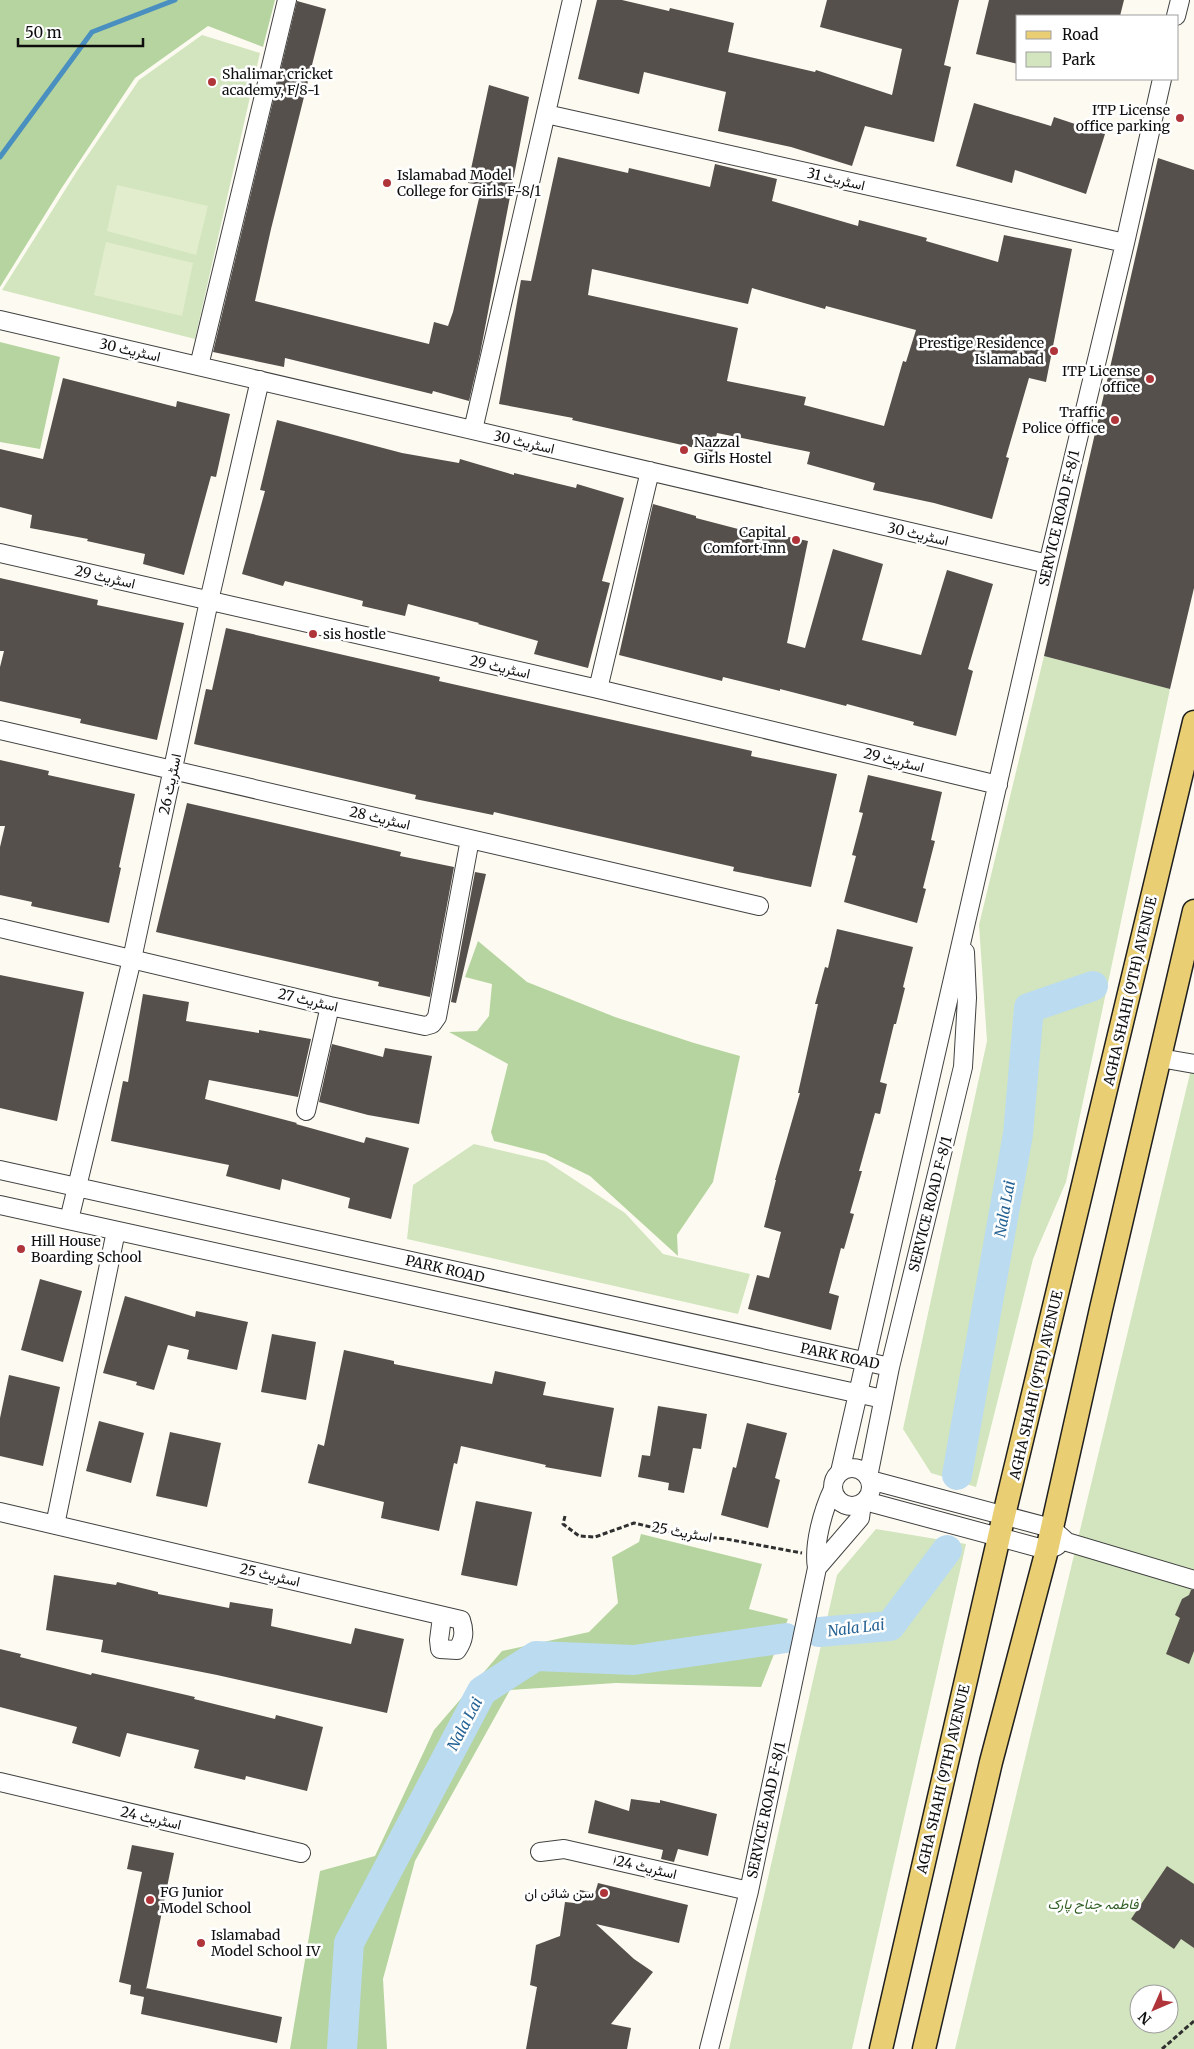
<svg xmlns="http://www.w3.org/2000/svg" width="1194" height="2049" font-family="Merriweather,Vazirmatn,serif">
	<style>
		.green { fill: #d2e5be; fill-rule: evenodd }
		.forest { fill: #b6d49f }
		.pitch { fill: #e2edce }
		.lines { fill: none; stroke-linecap: round; stroke-linejoin: round }
		.stream { stroke: #498fbf; stroke-width: 5 }
		.river { stroke: #bbdbf0; stroke-width: 30 }
		.building { fill: #56504c; fill-rule: evenodd }
		.minor-casing { stroke: #414141; stroke-width: 20 }
		.major-casing { stroke: #1f1f1f; stroke-width: 25 }
		.path { stroke: #303030; stroke-width: 3; stroke-dasharray: 5 2.5; stroke-linecap: butt }
		.minor { stroke: #fff; stroke-width: 18 }
		.major { stroke: #eace74; stroke-width: 22 }
		.poi-dot { fill: #af353a; stroke: #fff; stroke-width: 2 }
		.labels { text-anchor: middle; stroke-width: 5; stroke-linejoin: round; paint-order: stroke }
		.poi-label { font-size: 14px; fill: #0e0e0e; stroke: #fff; text-anchor: start }
		.street-label { font-size: 14px; fill: #0e0e0e; stroke: #fff }
		.park-label { font-size: 14px; font-style: italic; fill: #315f25; stroke: #fff }
		.water-label { font-size: 15px; font-style: italic; fill: #246293; stroke: #fff }
	</style>
	<rect width="100%" height="100%" fill="#fdfbf1"/>
	<path class="green" d="M202 35 260 53 195 339 2 290 77 171 139 80Z
		M1044 656 1170 689 1066 1182 1033 1259 976 1487 931 1473 903 1429 987 1041 979 925Z
		M1194 1057V2049H955ZM1139 1994H1169V2024H1139Z
		M474 1144 546 1161 625 1213 663 1254 750 1274 738 1314 407 1239 413 1185Z
		M876 1529 966 1544 852 2049H729L837 1575Z"/>
	<path class="forest" d="M0 0H275L263 47 208 26 135 78 61 189 0 287Z
		M0 342 60 357 40 449 0 442Z
		M478 941 527 982 615 1017 694 1043 740 1056 713 1182 677 1235 678 1256 590 1176 545 1154 494 1141 491 1132 508 1064 449 1032 477 1031 489 1016 492 984 465 977Z
		M641 1534 762 1564 749 1609 788 1619 761 1687 616 1683 510 1690 415 1861 383 1979 387 2049H290L320 1871 375 1856 434 1730 502 1651 589 1632 618 1603 612 1557 639 1542Z"/>
	<path class="pitch" d="M117 185 208 206 196 255 107 231Z
		M106 242 193 263 182 316 94 295Z"/>
	<g class="lines">
		<path class="stream" d="M0 157 92 32 175 0"/>
		<path class="river" d="M957 1475 1018 1134 1029 1008 1093 986
			M819 1632 890 1626 947 1550
			M342 2049 349 1943 482 1691 536 1656 634 1660 786 1638"/>
	</g>
	<path class="building" d="M597 0H622L669 11 670 8 734 23 728 52 815 72 816 70 892 95 902 49 820 27 827 0H959L944 65 951 67 934 142 865 126 852 166 791 147 718 131 726 92 644 72 639 94 578 79Z
		M989 0H1124L1120 16H1018V64L976 54Z
		M297 1 326 9 271 229 255 301 429 344 434 322 448 326 453 312 482 185 468 183 489 85 529 97 480 354 469 401 433 391 432 394 285 358 284 367 213 352Z
		M974 103 1051 126 1054 117 1105 134 1086 194 1015 170 1012 183 956 166Z
		M558 157 628 173 629 168 710 187 715 164 777 179 772 201 858 226 859 220 927 238 926 241 998 262 1004 235 1072 249 1046 382 1029 378 1006 457 1009 458 992 519 934 503 873 490 875 483 807 464 810 452 717 433 713 452 572 420 573 418 499 404 521 280 531 281ZM592 269 748 304 752 288 825 309 826 306 916 330 906 362 903 361 884 426 804 405 806 397 727 381 738 328 588 295Z
		M1158 158 1194 170V588L1170 689 1044 656Z
		M63 378 176 407 177 401 230 414 216 477 211 476 184 575 143 564 145 554 87 541 88 539 30 528 32 515 0 507V449L43 459Z
		M277 420 402 453 459 463 460 459 514 475V473L576 488 577 484 624 498 602 581 610 583 588 668 534 654 538 641 478 624 479 623 408 604 405 616 362 606 363 601 285 581 283 586 242 574 265 491 260 490Z
		M653 504 696 516V518L765 536V532L808 541 787 643 805 648 833 549 883 564 862 640 921 655 947 570 993 584 968 669 973 671 956 736 913 725 914 722 847 704 846 706 780 689V691L723 677 722 681 619 655Z
		M0 578 98 600 97 605 184 623 157 740 80 723 81 719 0 701V667L4 651H0Z
		M226 628 440 677 439 681 752 751 751 756 837 774 811 887 733 871 734 867 494 812 493 815 415 799 416 795 194 744 206 689 212 690Z
		M0 760 49 771 48 775 135 794 119 867 121 868 109 923 31 906 32 902 0 895V847L5 826H0Z
		M868 775 942 792 931 840 935 841 923 888 926 889 917 923 844 902 856 856 852 855 863 813 859 812Z
		M187 803 401 852 400 856 454 867 430 997 378 986 379 982 156 932Z
		M475 872 486 874 456 1003 451 1002Z
		M837 929 913 947 903 987 905 988 896 1024H894L880 1082 887 1084 880 1114 875 1113 859 1171H862L850 1213 854 1214 844 1249 841 1248 829 1293 839 1296 831 1330 748 1309 757 1275 769 1278 781 1232 764 1227 776 1180H775L800 1093H798L818 1004H815L825 967 828 968Z
		M0 975 84 992 57 1121 0 1108Z
		M143 994 189 1002 186 1021 259 1033V1030L311 1039 298 1097 209 1080 205 1099 297 1123 296 1124 364 1143 366 1137 409 1148 391 1219 348 1208 350 1198 282 1179 280 1190 226 1176 229 1165 111 1141 123 1081 128 1082Z
		M332 1044 383 1057 385 1048 432 1056 419 1124 368 1115 319 1102Z
		M40 1279 82 1291 63 1362 21 1350Z
		M125 1296 195 1317 196 1311 248 1322 237 1370 187 1359 189 1350 168 1345 154 1390 136 1385 137 1382 103 1373Z
		M272 1334 316 1342 306 1400 261 1392Z
		M344 1350 394 1361V1364L492 1384 495 1371 546 1382 543 1395 614 1408 601 1477 545 1467 546 1465 461 1446 457 1464 454 1463 439 1531 381 1518 384 1502 308 1483 318 1444 324 1446Z
		M9 1375 60 1387 43 1466 0 1456V1418Z
		M658 1406 707 1414 701 1449 693 1448 684 1493 668 1490 669 1483 638 1477 642 1455 650 1456Z
		M99 1421 144 1433 131 1483 86 1471Z
		M747 1423 787 1433 775 1478 780 1480 768 1528 721 1515 733 1467 736 1468Z
		M170 1432 221 1443 207 1507 156 1496Z
		M476 1501 532 1512 517 1586 461 1575Z
		M54 1575 116 1585 117 1582 158 1592V1594L229 1608 230 1602 273 1609 271 1626 351 1644 355 1628 404 1639 387 1713 217 1675 101 1652 103 1640 46 1630Z
		M1191 1590H1194V1651L1189 1664 1166 1654 1180 1618 1175 1615 1182 1599 1189 1595Z
		M0 1649 21 1654 20 1657 91 1675 92 1673 195 1697 194 1699 275 1719 276 1715 323 1727 307 1791 246 1776 245 1780 194 1768 199 1750 127 1733 120 1757 72 1743 77 1727 0 1707Z
		M631 1799 660 1803V1800L717 1814 708 1856 678 1849 674 1862 661 1859 663 1850 588 1833 595 1800 629 1811Z
		M132 1845 174 1853 146 1990V1988L282 2017 277 2043 141 2014 144 1997 130 1994 131 1985 119 1982 142 1872 127 1869Z
		M1167 1866 1194 1884V1948L1181 1939 1174 1949 1131 1919Z
		M598 1883 688 1905 679 1943 596 1924 634 1959 653 1972 611 2024 631 2028 627 2049H526L537 1987 530 1985 536 1945 560 1936 565 1902 575 1903 580 1890 595 1893Z"/>
	<g class="lines">
		<defs>
			<path id="minor" d="M1176 16 1180 0
				M546 114 1125 243
				M0 320 1048 564
				M199 366 287 0
				M473 430 572 0
				M0 553 598 689 998 785
				M598 689 650 471
				M0 730 759 906
				M0 928 330 1006 425 1026 432 1024 437 1017 470 839
				M1160 1058 1194 1064
				M306 1111 330 1006
				M0 1170 890 1367
				M0 1205 883 1399
				M69 1220 132 959 209 601 260 380
				M833 1487a19 19 0 1 1 38 0a19 19 0 1 1-38 0Z
				M840 1472 1048 564 1125 243 1162 79
				M868 1477 890 1367 963 1067 967 998 965 952
				M870 1480 1051 1528 1067 1542 1194 1580
				M865 1501 1047 1550 1057 1546
				M0 1512 461 1620C465 1632 464 1640 457 1650L440 1649 439 1640 442 1617
				M55 1525 116 1231
				M817 1568 860 1518 862 1503
				M0 1782 301 1853
				M540 1852 564 1849 749 1891
				M709 2049 749 1891 817 1568C813 1545 823 1510 833 1489"/>
			<path id="major" d="M881 2049 1004 1515 1194 722
				M924 2049 991 1762 1047 1550 1101 1309 1194 911"/>
		</defs>
		<use href="#minor" class="minor-casing"/>
		<use href="#major" class="major-casing"/>
		<path class="path" d="M565 1516 563 1524 579 1536 595 1537 634 1523 685 1535 726 1539 802 1553
			M1162 2049 1194 2021"/>
		<use href="#minor" class="minor"/>
		<use href="#major" class="major"/>
	</g>
	<g class="poi-dot">
		<circle cx="212" cy="82" r="5"/>
		<circle cx="1180" cy="118" r="5"/>
		<circle cx="387" cy="183" r="5"/>
		<circle cx="1054" cy="351" r="5"/>
		<circle cx="1150" cy="379" r="5"/>
		<circle cx="1115" cy="420" r="5"/>
		<circle cx="684" cy="450" r="5"/>
		<circle cx="796" cy="540" r="5"/>
		<circle cx="313" cy="634" r="5"/>
		<circle cx="21" cy="1249" r="5"/>
		<circle cx="604" cy="1893" r="5"/>
		<circle cx="150" cy="1900" r="5"/>
		<circle cx="201" cy="1943" r="5"/>
	</g>
	<g class="labels">
		<g class="poi-label">
			<text x="222" y="79">Shalimar cricket<tspan x="222" dy="16">academy, F/8-1</tspan></text>
			<text x="1170" y="115" text-anchor="end">ITP License<tspan x="1170" dy="16">office parking</tspan></text>
			<text x="397" y="180">Islamabad Model<tspan x="397" dy="16">College for Girls F-8/1</tspan></text>
			<text x="1044" y="348" text-anchor="end">Prestige Residence<tspan x="1044" dy="16">Islamabad</tspan></text>
			<text x="1140" y="376" text-anchor="end">ITP License<tspan x="1140" dy="16">office</tspan></text>
			<text x="1105" y="417" text-anchor="end">Traffic<tspan x="1105" dy="16">Police Office</tspan></text>
			<text x="694" y="447">Nazzal<tspan x="694" dy="16">Girls Hostel</tspan></text>
			<text x="786" y="537" text-anchor="end">Capital<tspan x="786" dy="16">Comfort Inn</tspan></text>
			<text x="323" y="639">sis hostle</text>
			<text x="31" y="1246">Hill House<tspan x="31" dy="16">Boarding School</tspan></text>
			<text x="160" y="1897">FG Junior<tspan x="160" dy="16">Model School</tspan></text>
			<text x="594" y="1898" text-anchor="end">سن شائن ان</text>
			<text x="211" y="1940">Islamabad<tspan x="211" dy="16">Model School IV</tspan></text>
		</g>
		<g class="street-label">
			<text transform="translate(836 179) rotate(13)" y="5">اسٹریٹ 31</text>
			<text transform="translate(130 350) rotate(13)" y="5">اسٹریٹ 30</text>
			<text transform="translate(524 442) rotate(13)" y="5">اسٹریٹ 30</text>
			<text transform="translate(1059 518) rotate(-77)" y="5">SERVICE ROAD F-8/1</text>
			<text transform="translate(918 534) rotate(13)" y="5">اسٹریٹ 30</text>
			<text transform="translate(105 577) rotate(13)" y="5">اسٹریٹ 29</text>
			<text transform="translate(500 667) rotate(13)" y="5">اسٹریٹ 29</text>
			<text transform="translate(894 760) rotate(14)" y="5">اسٹریٹ 29</text>
			<text transform="translate(170 784) rotate(-78)" y="5">اسٹریٹ 26</text>
			<text transform="translate(380 818) rotate(13)" y="5">اسٹریٹ 28</text>
			<text transform="translate(1130 991) rotate(-77)" y="5">AGHA SHAHI (9TH) AVENUE</text>
			<text transform="translate(308 1000) rotate(13)" y="5">اسٹریٹ 27</text>
			<text transform="translate(930 1204) rotate(-76)" y="5">SERVICE ROAD F-8/1</text>
			<text transform="translate(445 1269) rotate(13)" y="5">PARK ROAD</text>
			<text transform="translate(840 1356) rotate(12)" y="5">PARK ROAD</text>
			<text transform="translate(1036 1385) rotate(-77)" y="5">AGHA SHAHI (9TH) AVENUE</text>
			<text transform="translate(682 1532) rotate(10)" y="5">اسٹریٹ 25</text>
			<text transform="translate(270 1575) rotate(13)" y="5">اسٹریٹ 25</text>
			<text transform="translate(943 1779) rotate(-77)" y="5">AGHA SHAHI (9TH) AVENUE</text>
			<text transform="translate(766 1810) rotate(-78)" y="5">SERVICE ROAD F-8/1</text>
			<text transform="translate(151 1818) rotate(13)" y="5">اسٹریٹ 24</text>
			<text transform="translate(645 1867) rotate(13)" y="5">اسٹریٹ 24ا</text>
		</g>
		<g class="park-label">
			<text x="1093" y="1909">فاطمہ جناح پارک</text>
		</g>
		<g class="water-label">
			<text transform="translate(1005 1209) rotate(-80)" y="5">Nala Lai</text>
			<text transform="translate(856 1628) rotate(-7)" y="5">Nala Lai</text>
			<text transform="translate(465 1724) rotate(-62)" y="5">Nala Lai</text>
		</g>
	</g>
	<rect x="1016" y="15" width="162" height="65" fill="#ffffff" stroke="#9f9f9f"/>
	<rect x="1026" y="31" width="25" height="8" fill="#eace74" stroke="#9f9f9f"/>
	<text x="1062" y="40" font-size="15" fill="#0e0e0e">Road</text>
	<rect x="1026" y="52" width="25" height="15" fill="#d2e5be" stroke="#9f9f9f"/>
	<text x="1062" y="65" font-size="15" fill="#0e0e0e">Park</text>
	<g transform="translate(1154 2009) rotate(225)"><circle r="24" fill="#ffffff" stroke="#9f9f9f"/>
	<path d="M0-4L9 19L0 12L-9 19Z" fill="#af353a"/>
	<text y="-8" font-size="14" font-weight="bold" text-anchor="middle" fill="#0e0e0e">N</text>
	</g>
	<path d="M18 38v8h125v-8" fill="none" stroke="#0e0e0e" stroke-width="2.5"/>
	<text x="25" y="38" font-size="15" fill="#0e0e0e" stroke="#ffffff" stroke-width="4" paint-order="stroke">50 m</text>
</svg>
